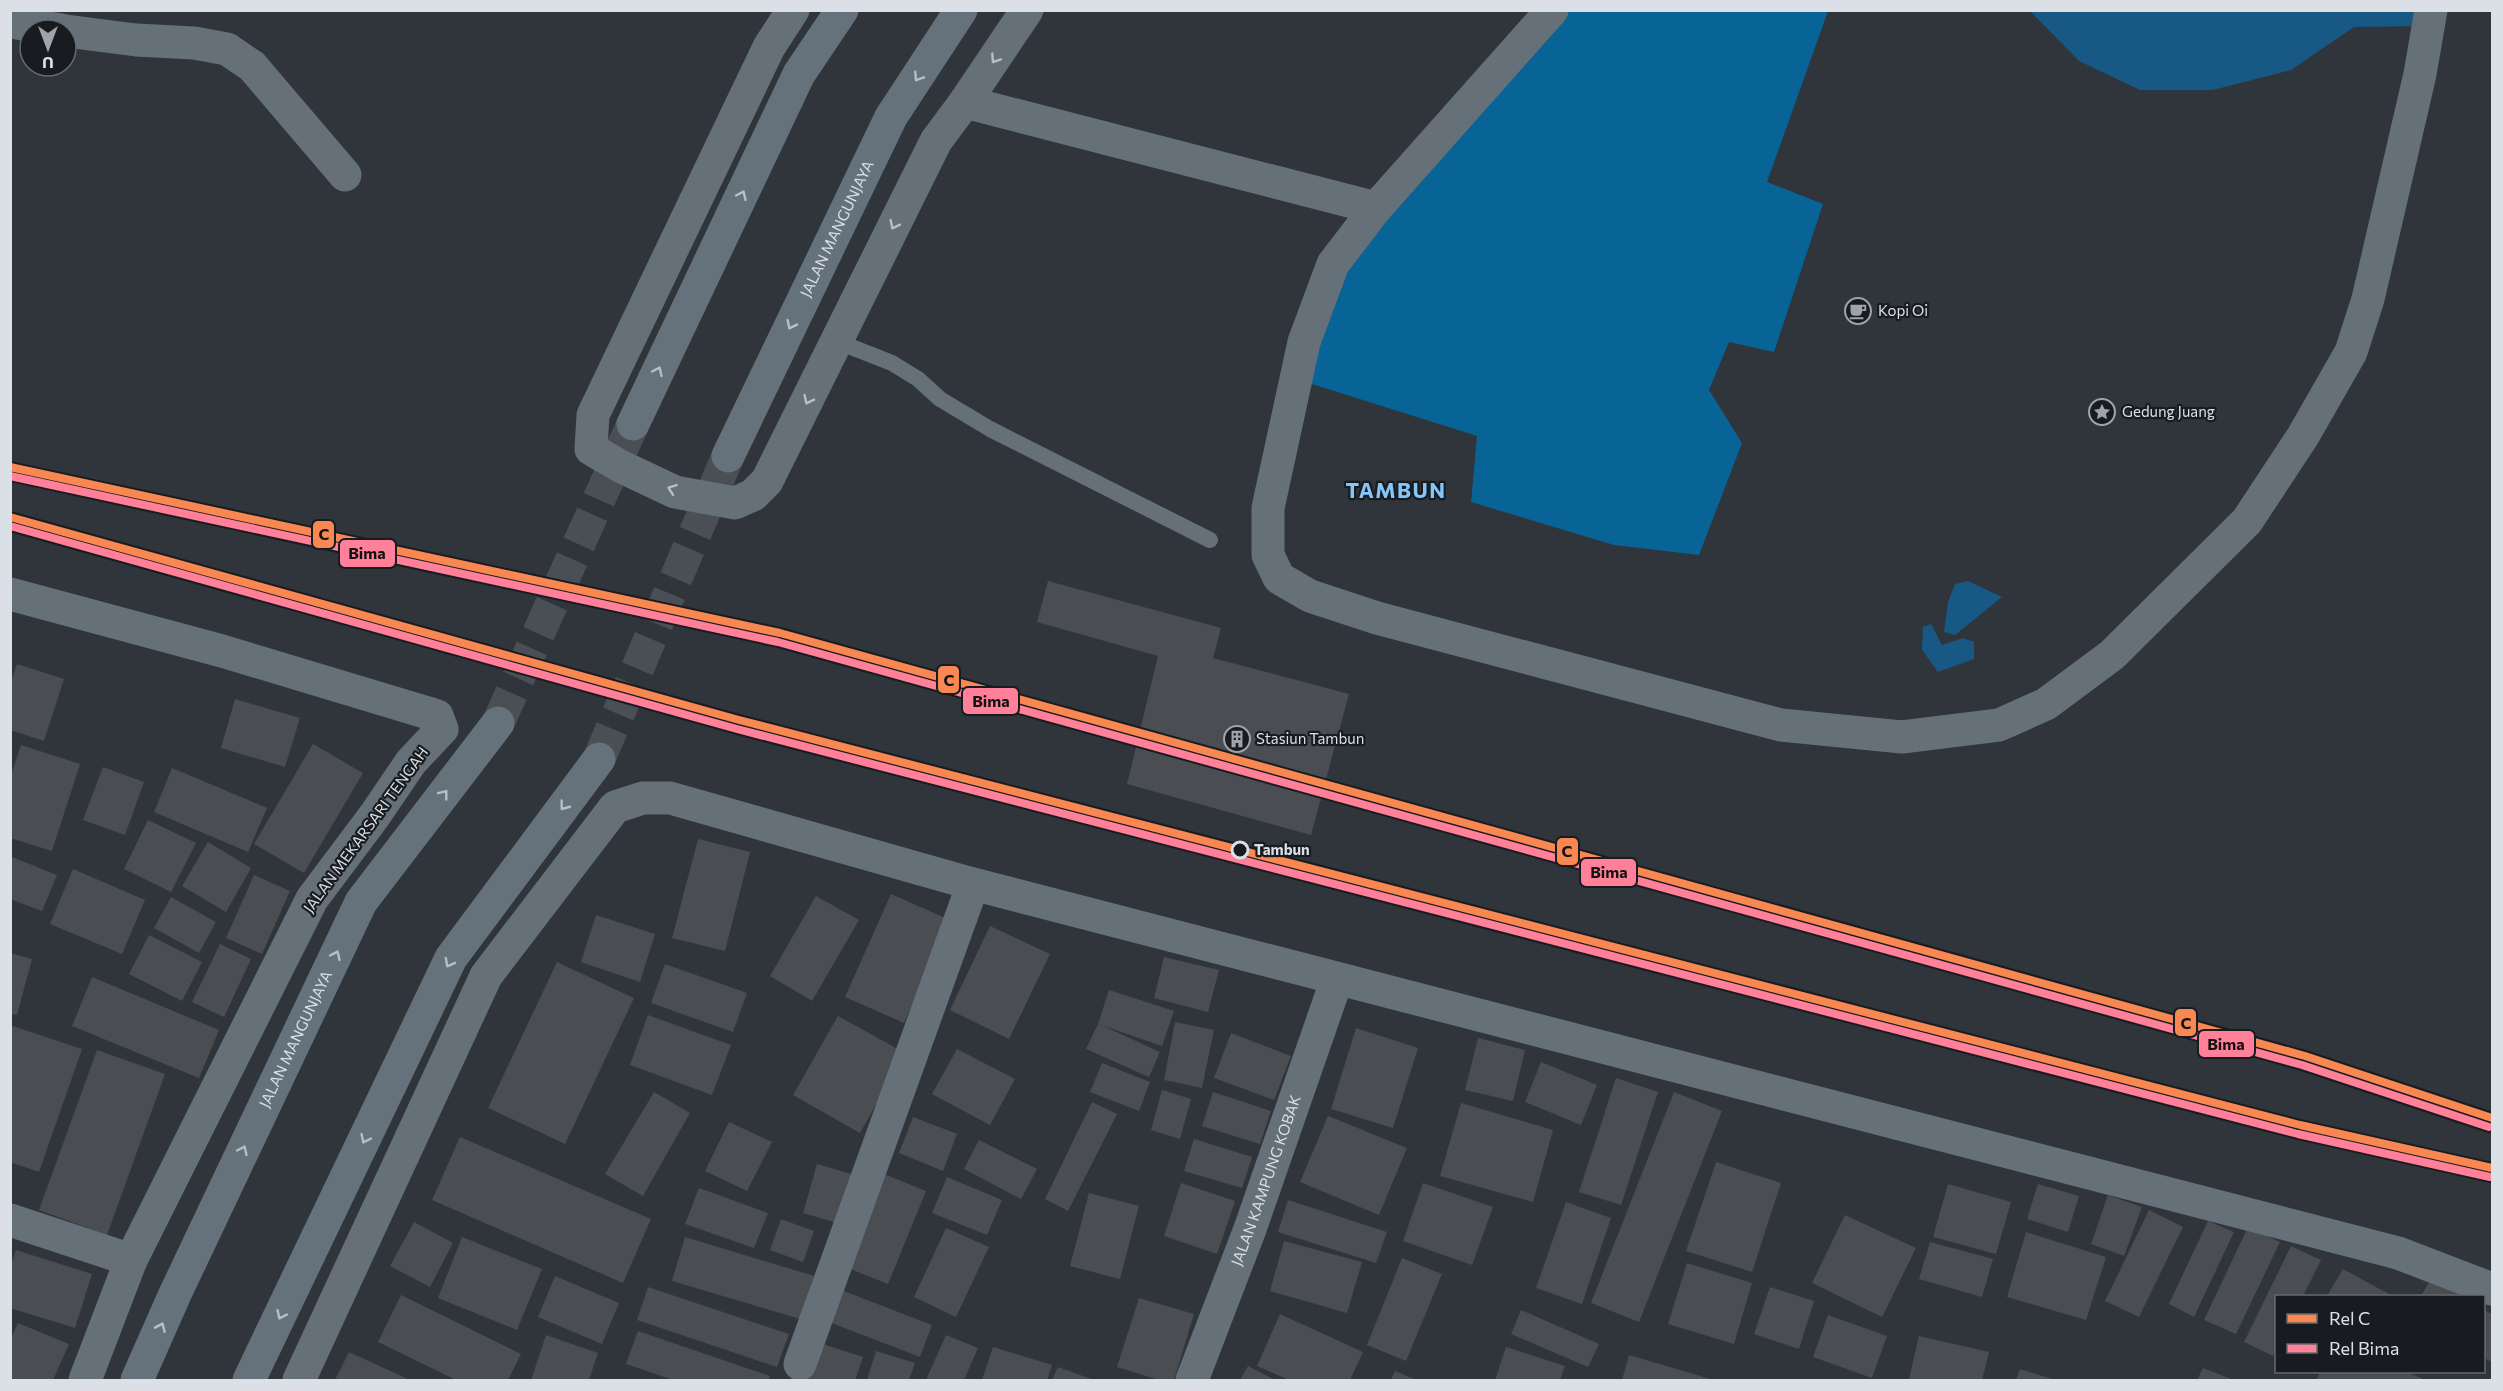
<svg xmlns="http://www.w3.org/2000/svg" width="2503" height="1391" font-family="Commissioner,sans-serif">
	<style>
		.green { fill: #175884 }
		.forest { fill: #086397 }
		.building { fill: #4a4e52 }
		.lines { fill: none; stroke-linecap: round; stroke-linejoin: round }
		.secondary-tunnel { stroke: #494f54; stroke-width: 33; stroke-dasharray: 33 16; stroke-linecap: butt }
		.lane { stroke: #657079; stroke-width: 16 }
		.street { stroke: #657079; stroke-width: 33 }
		.secondary { stroke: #66727b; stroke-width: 33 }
		.rail-1-casing { stroke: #181c20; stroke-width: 12 }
		.rail-2-casing { stroke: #181c20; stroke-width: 12 }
		.rail-1 { stroke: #f88751; stroke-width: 8 }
		.rail-2 { stroke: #ff8098; stroke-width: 8 }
		.oneway { stroke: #b7bec5 }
		.oneway2 { stroke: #b7bfc5 }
		.stop-dot { fill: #181c20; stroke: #dae0e5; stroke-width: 3 }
		.labels { text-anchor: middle; stroke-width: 4.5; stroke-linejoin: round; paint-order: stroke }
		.street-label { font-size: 15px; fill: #dae0e5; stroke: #181c20 }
		.poi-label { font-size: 15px; fill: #dae0e5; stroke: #181c20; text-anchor: start }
		.stop-label { font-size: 15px; font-weight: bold; fill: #dae0e5; stroke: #181c20; text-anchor: start }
		.district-label { font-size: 21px; font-weight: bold; letter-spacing: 1.5px; fill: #84c6fa; stroke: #181c20 }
		.line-badge { stroke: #181c20; stroke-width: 2 }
		.pale-badge-label { font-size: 16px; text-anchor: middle; font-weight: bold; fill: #111 }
	</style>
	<rect width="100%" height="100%" fill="#2f353a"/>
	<path class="green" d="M2030 11H2431L2428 26 2354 27 2291 70 2213 90H2140L2079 61Z
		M1968 581 2002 597 1955 635 1944 632 1948 602 1955 584Z
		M1931 624 1942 645 1963 638 1974 642V659L1938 672 1922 650 1923 627Z"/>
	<path class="forest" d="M1553 11H1828L1767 182 1823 204 1774 352 1729 342 1709 390 1742 443 1699 555 1614 545 1471 502 1477 436 1296 379 1333 264Z"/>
	<path class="building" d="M1048 581 1221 628 1213 658 1349 694 1311 835 1127 784 1158 656 1037 622Z
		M17 664 64 679 44 741 10 730V685Z
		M235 699 300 718 285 767 221 748Z
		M313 744 363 773 304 873 254 844Z
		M21 745 80 764 52 851 10 838V778Z
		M103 767 144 782 125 835 83 820Z
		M172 768 267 808 248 852 154 812Z
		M148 820 196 843 171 892 124 869Z
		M698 839 750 852 725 951 672 938Z
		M208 842 251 868 226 912 182 886Z
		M12 857 57 875 42 911 10 899Z
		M73 869 145 900 122 954 50 924Z
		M254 875 290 891 262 954 226 938Z
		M891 894 950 920 904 1023 845 997Z
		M816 896 859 920 812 1001 770 976Z
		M171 897 216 922 199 953 154 928Z
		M596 915 655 934 640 982 581 962Z
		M990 926 1050 954 1009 1039 950 1010Z
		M149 935 202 962 182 1001 129 974Z
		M220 944 251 959 224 1017 192 1002Z
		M10 953 32 959 17 1015 10 1014Z
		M1164 957 1219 970 1208 1012 1154 998Z
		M557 962 634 998 565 1144 488 1108Z
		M665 964 747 993 733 1032 651 1003Z
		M92 977 219 1030 199 1078 72 1026Z
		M1109 990 1174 1011 1162 1046 1101 1025 1160 1052 1149 1077 1086 1049 1098 1024Z
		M648 1015 731 1045 712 1095 630 1065Z
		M838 1016 905 1053 860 1133 793 1095Z
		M1175 1022 1214 1030 1202 1088 1164 1080Z
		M10 1025 82 1049 39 1172 10 1162Z
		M1356 1028 1418 1048 1393 1128 1331 1109Z
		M1231 1033 1291 1056 1274 1100 1214 1078Z
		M1478 1038 1525 1050 1513 1101 1465 1090Z
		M957 1049 1015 1079 990 1125 932 1094Z
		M97 1050 165 1074 107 1235 39 1210Z
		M1541 1062 1597 1085 1581 1125 1525 1102Z
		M1102 1063 1150 1082 1139 1111 1090 1092Z
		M1616 1078 1658 1092 1621 1205 1579 1192Z
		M1162 1090 1191 1099 1180 1139 1151 1130Z
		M654 1092 690 1113 643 1196 605 1174Z
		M1213 1092 1271 1111 1260 1144 1202 1126Z
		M1674 1092 1722 1111 1639 1322 1591 1303Z
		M1092 1102 1117 1114 1068 1211 1045 1199Z
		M1461 1103 1553 1130 1533 1202 1440 1176Z
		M1328 1116 1407 1148 1379 1215 1300 1182Z
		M913 1117 957 1134 943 1171 899 1153Z
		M729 1122 772 1142 747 1191 705 1171Z
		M460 1137 651 1219 623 1283 432 1200Z
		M1194 1139 1252 1157 1242 1188 1184 1171Z
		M979 1140 1037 1169 1021 1199 964 1169Z
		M1716 1162 1781 1183 1752 1272 1686 1251Z
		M817 1164 858 1176 844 1225 803 1213Z
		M884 1174 926 1191 888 1284 845 1267Z
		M947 1177 1002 1200 987 1235 932 1213Z
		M1181 1183 1235 1201 1217 1254 1164 1236Z
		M1423 1183 1493 1207 1472 1265 1403 1241Z
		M1948 1184 2011 1202 1996 1254 1933 1237Z
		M2038 1184 2079 1196 2068 1232 2027 1219Z
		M699 1188 768 1213 754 1248 685 1224Z
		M1089 1193 1139 1206 1120 1279 1070 1266Z
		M2108 1195 2142 1207 2124 1256 2091 1244Z
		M1288 1200 1387 1232 1376 1263 1278 1232Z
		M1566 1202 1611 1218 1582 1304 1536 1288Z
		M2149 1210 2183 1227 2139 1317 2105 1301Z
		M1845 1215 1916 1248 1882 1317 1812 1283Z
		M781 1219 814 1231 803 1262 770 1250Z
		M2208 1221 2234 1232 2194 1317 2169 1304Z
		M414 1222 453 1243 430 1287 390 1266Z
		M2248 1227 2280 1242 2236 1334 2204 1320Z
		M946 1228 989 1247 956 1317 914 1297Z
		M2026 1232 2106 1257 2086 1320 2007 1297Z
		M462 1237 542 1269 517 1330 438 1298Z
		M685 1237 814 1276 800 1319 672 1281Z
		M1284 1241 1362 1262 1347 1313 1270 1291Z
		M1930 1242 1993 1259 1982 1297 1919 1279Z
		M2291 1246 2321 1260 2303 1296H2276V1349L2273 1356 2244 1342Z
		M16 1250 92 1274 75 1328 10 1308V1267Z
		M1402 1258 1442 1274 1406 1361 1367 1345Z
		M1687 1263 1752 1283 1734 1344 1668 1324Z
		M2343 1269 2389 1294 2388 1296H2327Z
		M555 1276 619 1303 602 1344 538 1317Z
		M2431 1279 2463 1296H2421Z
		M648 1287 789 1334 777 1367 637 1320Z
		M1770 1287 1814 1301 1799 1349 1754 1334Z
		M841 1290 932 1325 920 1357 829 1322Z
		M401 1295 521 1354 508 1380H456L378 1342Z
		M1139 1298 1194 1314 1174 1380H1159L1117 1367Z
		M1521 1310 1599 1344 1588 1367 1511 1334Z
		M2484 1310 2492 1314V1362L2484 1358Z
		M1280 1314 1363 1352 1350 1380H1289L1257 1366Z
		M1828 1315 1887 1336 1872 1378 1813 1357Z
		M18 1323 69 1344 53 1380H17L10 1378V1340Z
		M638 1331 770 1376 768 1380H673L626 1364Z
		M546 1335 598 1353 589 1380H531Z
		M946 1335 978 1348 964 1380H926Z
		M1919 1336 1989 1352 1982 1380 1909 1379Z
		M817 1342 863 1357 855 1380H804Z
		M993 1347 1052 1365 1047 1380H982Z
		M1506 1347 1565 1366 1560 1380H1495Z
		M876 1351 915 1363 909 1380H867Z
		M349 1352 410 1380H335Z
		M1629 1355 1714 1380H1622Z
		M1248 1366 1275 1380H1240Z
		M1058 1367 1094 1380H1052Z
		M2203 1368 2234 1380H2197Z
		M2020 1369 2055 1380H2016Z
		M1395 1371 1416 1380H1391Z
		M2320 1372H2406L2426 1380H2316Z"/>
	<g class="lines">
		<path class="secondary-tunnel" d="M498 723 633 424
			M599 759 728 456"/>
		<path class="lane" d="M836 341 892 363 918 379 940 399 990 429 1210 540"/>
		<g class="street">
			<path d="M793 10 769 47 593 415 591 449 620 466 675 492 735 503 753 495 767 481 936 141 965 102 1027 10"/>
			<path d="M1552 10 1376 208 1333 264 1304 342 1268 508V555L1279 578 1310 596 1377 618 1781 725 1902 737 1999 725 2046 704 2112 655 2247 521 2303 436 2351 352 2368 299 2420 74 2431 10"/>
			<path d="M10 22 62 30"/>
			<path d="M66 31 136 40 194 43 227 49 252 66 345 175"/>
			<path d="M965 102 1376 208"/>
			<path d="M10 594 222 651 428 713 437 716 442 729 411 762 375 815 312 899 131 1260 85 1380"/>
			<path d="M10 1220 131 1260"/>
			<path d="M800 1364 973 884"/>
			<path d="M299 1380 486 976 615 807 643 798H670L973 884 2398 1253 2492 1289"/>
			<path id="s1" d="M1192 1380 1250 1229 1337 979"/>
		</g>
		<g class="secondary">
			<path d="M633 424 799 74 842 10"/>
			<path id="s2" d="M728 456 891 117 961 10"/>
			<path id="s3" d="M137 1380 175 1294 361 902 498 723"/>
			<path d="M249 1380 451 958 599 759"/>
		</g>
		<defs>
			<path id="rail-1" d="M10 467 780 633 2305 1056 2492 1118
				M10 517 739 720 2300 1125 2492 1168"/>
			<path id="rail-2" d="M10 476 778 642 2302 1065 2489 1127
				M10 526 737 729 2298 1134 2490 1177"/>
		</defs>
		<use href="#rail-1" class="rail-1-casing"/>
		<use href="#rail-2" class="rail-2-casing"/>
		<use href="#rail-1" class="rail-1"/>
		<use href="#rail-2" class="rail-2"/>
	</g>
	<defs><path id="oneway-chevron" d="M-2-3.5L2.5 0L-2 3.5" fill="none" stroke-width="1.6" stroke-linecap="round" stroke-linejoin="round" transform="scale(1.5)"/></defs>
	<g class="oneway">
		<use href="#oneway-chevron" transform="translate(995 59) rotate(124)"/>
		<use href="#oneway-chevron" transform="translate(894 225) rotate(117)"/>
		<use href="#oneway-chevron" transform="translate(808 400) rotate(116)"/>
		<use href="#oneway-chevron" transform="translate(672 489) rotate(-160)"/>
	</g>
	<g class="oneway2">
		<use href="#oneway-chevron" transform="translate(918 77) rotate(123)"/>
		<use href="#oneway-chevron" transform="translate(742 195) rotate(-65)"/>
		<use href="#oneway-chevron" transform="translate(791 325) rotate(116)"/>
		<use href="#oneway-chevron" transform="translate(658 371) rotate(-65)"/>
		<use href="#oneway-chevron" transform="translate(444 794) rotate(-52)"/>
		<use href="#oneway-chevron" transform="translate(564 806) rotate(127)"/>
		<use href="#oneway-chevron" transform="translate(336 955) rotate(-65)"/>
		<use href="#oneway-chevron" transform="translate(449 963) rotate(118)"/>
		<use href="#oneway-chevron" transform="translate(365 1139) rotate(115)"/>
		<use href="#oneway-chevron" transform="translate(243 1150) rotate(-65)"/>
		<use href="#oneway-chevron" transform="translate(281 1315) rotate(115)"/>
		<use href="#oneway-chevron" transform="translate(161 1327) rotate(-66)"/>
	</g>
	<defs>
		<symbol id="cafe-ring" viewBox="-11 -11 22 22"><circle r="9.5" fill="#181c20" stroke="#9ea4a9" stroke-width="1.5"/><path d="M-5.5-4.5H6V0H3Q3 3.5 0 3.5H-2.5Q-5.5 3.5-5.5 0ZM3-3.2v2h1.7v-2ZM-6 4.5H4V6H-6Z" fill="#9ea4a9"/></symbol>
		<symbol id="sight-ring" viewBox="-11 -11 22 22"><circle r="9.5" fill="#181c20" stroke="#9ea4a9" stroke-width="1.5"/><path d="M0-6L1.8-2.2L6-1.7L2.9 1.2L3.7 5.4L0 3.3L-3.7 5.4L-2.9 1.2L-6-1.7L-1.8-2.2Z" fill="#9ea4a9"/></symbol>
		<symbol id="building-ring" viewBox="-11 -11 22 22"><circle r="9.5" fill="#181c20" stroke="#9ea4a9" stroke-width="1.5"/><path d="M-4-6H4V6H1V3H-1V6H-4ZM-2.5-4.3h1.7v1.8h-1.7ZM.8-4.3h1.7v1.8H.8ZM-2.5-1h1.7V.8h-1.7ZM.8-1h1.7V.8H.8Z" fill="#9ea4a9"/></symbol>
	</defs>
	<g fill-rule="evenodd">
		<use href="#cafe-ring" x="1843" y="296" width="30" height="30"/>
		<use href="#sight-ring" x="2087" y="397" width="30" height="30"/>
		<use href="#building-ring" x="1222" y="724" width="30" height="30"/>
	</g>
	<circle class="stop-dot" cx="1240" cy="850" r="8"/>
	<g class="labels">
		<g class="street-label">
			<text dy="5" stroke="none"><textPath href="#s2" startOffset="252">JALAN MANGUNJAYA</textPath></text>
			<text transform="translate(366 830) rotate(-54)" y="5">JALAN MEKARSARI TENGAH</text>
			<text dy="5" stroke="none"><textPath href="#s3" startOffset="376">JALAN MANGUNJAYA</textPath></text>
			<text dy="5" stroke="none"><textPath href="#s1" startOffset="213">JALAN KAMPUNG KOBAK</textPath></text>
		</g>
		<g class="poi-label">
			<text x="1878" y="316">Kopi Oi</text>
			<text x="2122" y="417">Gedung Juang</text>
			<text x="1256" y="744">Stasiun Tambun</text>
		</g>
		<g class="stop-label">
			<text x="1254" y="855">Tambun</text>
		</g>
		<g class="district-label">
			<text x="1396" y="498">TAMBUN</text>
		</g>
	</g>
	<g class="line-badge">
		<rect x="312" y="520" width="23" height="29" rx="6" fill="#f88751"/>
		<rect x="339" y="539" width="57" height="29" rx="6" fill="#ff8098"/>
		<rect x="937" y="665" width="23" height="29" rx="6" fill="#f88751"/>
		<rect x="962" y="687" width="57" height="28" rx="6" fill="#ff8098"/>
		<rect x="1556" y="837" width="23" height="29" rx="6" fill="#f88751"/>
		<rect x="1580" y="858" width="57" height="29" rx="6" fill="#ff8098"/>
		<rect x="2174" y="1008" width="23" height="29" rx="6" fill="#f88751"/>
		<rect x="2198" y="1030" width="57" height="28" rx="6" fill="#ff8098"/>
	</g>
	<g class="pale-badge-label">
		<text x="324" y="540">C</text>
		<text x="367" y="559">Bima</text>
		<text x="949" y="686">C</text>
		<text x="991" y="707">Bima</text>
		<text x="1567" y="857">C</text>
		<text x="1609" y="878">Bima</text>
		<text x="2186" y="1029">C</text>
		<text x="2226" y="1050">Bima</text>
	</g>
	<rect width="2503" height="1391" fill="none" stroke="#dae0e5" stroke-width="24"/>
	<rect x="2275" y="1295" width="210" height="78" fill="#181c20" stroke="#666a6f" stroke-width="1.5"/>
	<rect x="2287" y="1314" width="30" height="9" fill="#f88751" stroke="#666a6f" stroke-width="1.5"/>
	<text x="2329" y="1325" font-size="18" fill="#dae0e5">Rel C</text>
	<rect x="2287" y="1344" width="30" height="9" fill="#ff8098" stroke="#666a6f" stroke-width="1.5"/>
	<text x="2329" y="1355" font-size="18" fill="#dae0e5">Rel Bima</text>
	<g transform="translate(48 48) rotate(180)"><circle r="28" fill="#181c20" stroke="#666a6f" stroke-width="1.5"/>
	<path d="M0-4.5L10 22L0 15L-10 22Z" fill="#9ea4a9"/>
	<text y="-9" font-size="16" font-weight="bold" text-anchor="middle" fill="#dae0e5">U</text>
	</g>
</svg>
